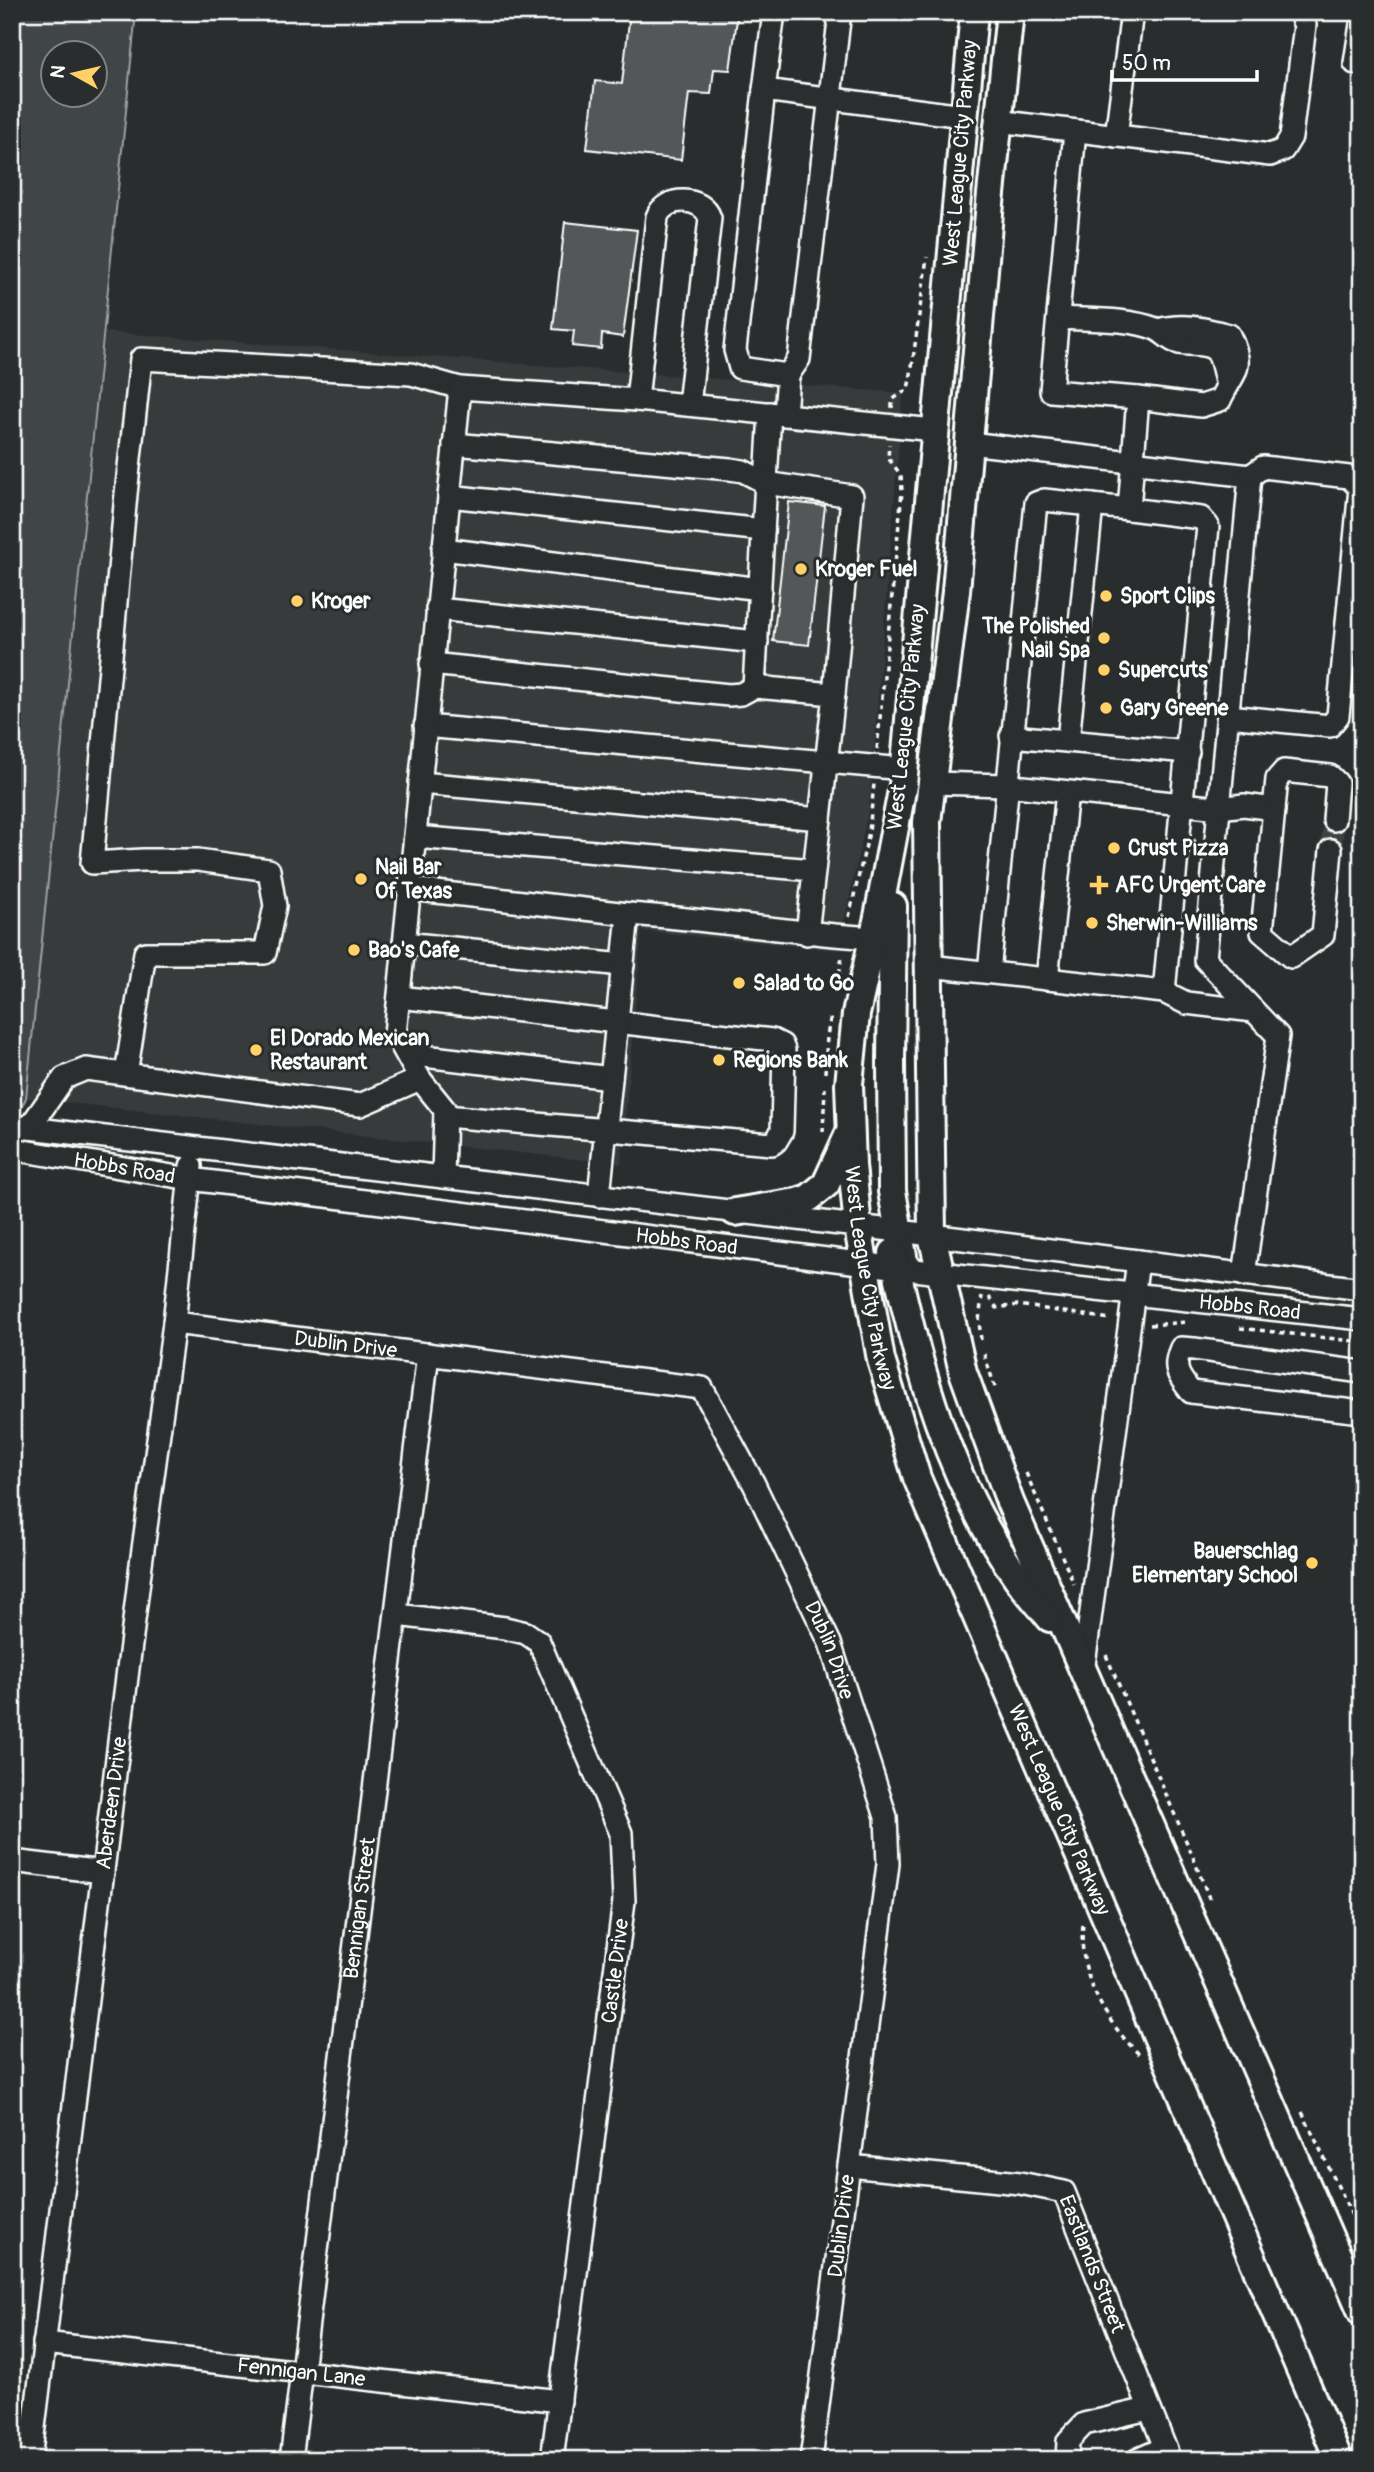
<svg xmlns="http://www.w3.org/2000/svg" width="1374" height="2472" font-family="Pangolin,sans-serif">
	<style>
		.built { fill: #373a3b }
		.green { fill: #414445; stroke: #a0a2a2; stroke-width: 2; fill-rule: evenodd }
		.building { fill: #555758; stroke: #fff; stroke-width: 2 }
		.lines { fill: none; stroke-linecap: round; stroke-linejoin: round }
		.minor-tunnel { stroke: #3f4243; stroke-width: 21; stroke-dasharray: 21 10; stroke-linecap: butt }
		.minor-casing { stroke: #fff; stroke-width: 26 }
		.major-casing { stroke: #fff; stroke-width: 32 }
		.path { stroke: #fff; stroke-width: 3.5; stroke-dasharray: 5 5; stroke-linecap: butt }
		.minor { stroke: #2a2d2e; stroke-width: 21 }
		.major { stroke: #2a2d2e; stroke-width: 26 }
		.poi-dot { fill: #ffd166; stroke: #2a2d2e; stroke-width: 2.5 }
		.labels { text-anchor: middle; stroke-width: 6; stroke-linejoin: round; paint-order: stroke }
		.street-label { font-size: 21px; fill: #fff; stroke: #2a2d2e }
		.poi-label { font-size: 21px; font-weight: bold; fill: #fff; stroke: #2a2d2e; text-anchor: start }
	</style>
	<rect width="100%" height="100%" fill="#2a2d2e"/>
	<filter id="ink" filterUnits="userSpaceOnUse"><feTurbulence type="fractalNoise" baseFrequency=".0143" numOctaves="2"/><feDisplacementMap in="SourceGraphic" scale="14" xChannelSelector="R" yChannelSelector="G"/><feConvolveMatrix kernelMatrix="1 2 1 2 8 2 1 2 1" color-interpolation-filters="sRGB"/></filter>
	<g filter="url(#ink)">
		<path class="built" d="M105 332 903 393 869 807 838 950 642 931 621 1164 26 1098Z"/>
		<path class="green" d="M12 12H136L26 1098 12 1126ZM52 52H94V94H52Z"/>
		<path class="building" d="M630 12H738L730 70 714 69 711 94 689 93 681 160 587 149 595 81 622 84Z
			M565 222 637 230 623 337 602 334 601 349 572 346 574 331 553 329Z
			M789 502 825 506 809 645 773 641Z"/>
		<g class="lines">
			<path class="minor-tunnel" d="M1331 850 1334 820"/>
			<defs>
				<g id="minor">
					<path d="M774 12 764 90 963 116"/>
					<path d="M1362 18 1355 63 1362 64"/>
					<path d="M764 90 735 350 740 368 788 375 799 359 840 12"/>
					<path d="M998 121 1270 155 1283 150 1291 137 1305 25 1299 12"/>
					<path d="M1075 131 1051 391 1138 398 1129 509 1201 518 1208 526 1164 992"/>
					<path d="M1116 136 1132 12"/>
					<path d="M1059 318C1090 320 1127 318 1156 329 1165 333 1169 341 1179 343 1191 346 1205 341 1215 350 1222 356 1224 376 1227 385"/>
					<path d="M1138 398 1201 406 1220 400C1234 370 1246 369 1229 335 1207 329 1182 323 1159 330"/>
					<path d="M637 400 657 217C665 195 703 196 710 218L689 405"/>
					<path d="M770 413 754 687 834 694 807 934"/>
					<path d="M785 415 788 375"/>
					<path d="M969 443 1250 476 1205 959 1278 1036 1244 1275"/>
					<path d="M454 444 730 469 743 471 766 483 852 496 834 694"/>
					<path d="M449 496 763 530"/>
					<path d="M443 549 760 589"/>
					<path d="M437 609 757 642"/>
					<path d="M431 664 729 695 741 694 754 687"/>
					<path d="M1228 716 1330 726 1338 716 1360 488 1349 477 1263 467 1250 476"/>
					<path d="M425 726 904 769"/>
					<path d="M1011 736 1188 752"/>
					<path d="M1068 741 1092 505"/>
					<path d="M420 783 820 819"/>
					<path d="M932 783 1006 785 1219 808 1244 805 1274 809 1277 779 1284 771 1330 776 1337 783 1334 820"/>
					<path d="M1274 809 1262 932 1291 957 1323 935 1331 850"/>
					<path d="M415 837 814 870"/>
					<path d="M410 889 628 914"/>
					<path d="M404 943 623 965"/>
					<path d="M929 966 1164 992 1186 1003 1254 1011"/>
					<path d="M989 972 1036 503 1044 500 1129 509"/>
					<path d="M1047 979 1067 792"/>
					<path d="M399 997 772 1040 782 1045 784 1050 782 1131 776 1141 772 1144 445 1116"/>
					<path d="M407 1054 611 1078"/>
					<path d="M126 1074 145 953H265L275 906 269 870 198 860H143L92 863 126 494 141 359 411 374 460 388"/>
					<path d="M420 1079 395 1034 460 388 637 400 934 430"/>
					<path d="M12 1126 899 1231 1362 1289"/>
					<path d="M29 1128 64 1078 86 1069 360 1105 420 1079 445 1110 443 1177"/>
					<path id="s1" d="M12 1149 190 1179 939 1273 1362 1319"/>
					<path d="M599 1196 628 914C710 919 791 933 873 938"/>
					<path id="s2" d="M174 1323 702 1388 754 1484 830 1643 886 1817 888 1864 811 2460"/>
					<path d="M1362 1372 1194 1349 1181 1348C1172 1368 1178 1376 1191 1392L1362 1412"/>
					<path d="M397 1615 505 1628 526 1633 539 1642 621 1833 624 1901 552 2460"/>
					<path d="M1083 1672 1138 1261"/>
					<path d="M12 1861 103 1872"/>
					<path id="s3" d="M849 2166 1020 2183 1064 2192 1170 2460"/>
					<path id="s4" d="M44 2343 560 2401"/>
					<path id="s5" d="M30 2460 141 1564 174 1323 191 1166"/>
					<path id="s6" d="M291 2460 428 1354"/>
					<path d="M1067 2460 1068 2441 1084 2424 1148 2409"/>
					<path d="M1137 2460 1164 2448"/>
				</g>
				<g id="major">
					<path id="s7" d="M974 12 903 785 878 917 856 1014 849 1084 852 1165 858 1227 881 1360 917 1478 1339 2460"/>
					<path d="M1010 12 989 213 956 591 927 822 932 1235 963 1372 1010 1502 1362 2312"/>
					<path d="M893 906 891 1061 892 1191 905 1268"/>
					<path d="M735 1212 797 1202 809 1198 826 1184 848 1136"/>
					<path d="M893 1253C918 1367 948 1480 1016 1576 1026 1591 1039 1604 1050 1618"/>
				</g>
			</defs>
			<use href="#minor" class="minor-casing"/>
			<use href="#major" class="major-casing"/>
			<path class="path" d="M892 408V400L908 389 911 374 927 257
				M877 749 902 492 901 475 888 458 889 444
				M849 917 869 832 874 784
				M838 983 842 956
				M825 1073 827 1036 831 1015
				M823 1132 825 1088
				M989 1297 997 1308 1018 1305 1111 1319
				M1150 1325 1187 1322
				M1240 1328 1362 1342
				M981 1340 979 1321 982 1296
				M984 1354 996 1390
				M1026 1473 1074 1584
				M1106 1655 1193 1857 1211 1903
				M1083 1925C1077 1973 1105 2021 1139 2054
				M1302 2112 1362 2236"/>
			<use href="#minor" class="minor"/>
			<use href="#major" class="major"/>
		</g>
	</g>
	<g class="poi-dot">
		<circle cx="801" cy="569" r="7"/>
		<circle cx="1106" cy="596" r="7"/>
		<circle cx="297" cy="601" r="7"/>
		<circle cx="1104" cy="638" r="7"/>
		<circle cx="1104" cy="670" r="7"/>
		<circle cx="1106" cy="708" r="7"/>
		<circle cx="1114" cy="848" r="7"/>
		<circle cx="361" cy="879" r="7"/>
		<path d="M1095.5 874.5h7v7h7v7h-7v7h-7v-7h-7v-7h7z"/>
		<circle cx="1092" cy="923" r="7"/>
		<circle cx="354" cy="950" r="7"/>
		<circle cx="739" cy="983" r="7"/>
		<circle cx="256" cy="1050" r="7"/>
		<circle cx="719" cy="1060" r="7"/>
		<circle cx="1312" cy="1563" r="7"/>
	</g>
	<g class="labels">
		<g class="street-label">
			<text transform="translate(960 153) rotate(-85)" y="7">West League City Parkway</text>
			<text transform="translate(906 717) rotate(-84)" y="7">West League City Parkway</text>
			<text dy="7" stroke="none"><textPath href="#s1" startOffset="114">Hobbs Road</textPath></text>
			<text dy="7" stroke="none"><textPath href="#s1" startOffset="681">Hobbs Road</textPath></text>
			<text dy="7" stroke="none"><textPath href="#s7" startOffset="1276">West League City Parkway</textPath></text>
			<text dy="7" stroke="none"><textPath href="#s1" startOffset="1248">Hobbs Road</textPath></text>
			<text dy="7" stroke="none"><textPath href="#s2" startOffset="173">Dublin Drive</textPath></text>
			<text dy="7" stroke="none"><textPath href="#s2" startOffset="824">Dublin Drive</textPath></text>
			<text dy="7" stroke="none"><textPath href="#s5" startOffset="662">Aberdeen Drive</textPath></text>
			<text dy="7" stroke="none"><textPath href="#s7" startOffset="1843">West League City Parkway</textPath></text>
			<text dy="7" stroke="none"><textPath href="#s6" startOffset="556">Bennigan Street</textPath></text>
			<text transform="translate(615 1971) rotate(-83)" y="7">Castle Drive</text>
			<text transform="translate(841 2226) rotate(-83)" y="7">Dublin Drive</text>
			<text dy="7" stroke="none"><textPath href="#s3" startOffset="294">Eastlands Street</textPath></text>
			<text dy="7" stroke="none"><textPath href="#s4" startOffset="259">Fennigan Lane</textPath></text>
		</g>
		<g class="poi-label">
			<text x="815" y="576">Kroger Fuel</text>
			<text x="1120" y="603">Sport Clips</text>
			<text x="311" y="608">Kroger</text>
			<text x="1090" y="633" text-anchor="end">The Polished<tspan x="1090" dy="24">Nail Spa</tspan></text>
			<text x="1118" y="677">Supercuts</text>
			<text x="1120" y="715">Gary Greene</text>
			<text x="1128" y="855">Crust Pizza</text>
			<text x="375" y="874">Nail Bar<tspan x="375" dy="24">Of Texas</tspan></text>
			<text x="1115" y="892">AFC Urgent Care</text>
			<text x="1106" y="930">Sherwin-Williams</text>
			<text x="368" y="957">Bao's Cafe</text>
			<text x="753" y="990">Salad to Go</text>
			<text x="270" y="1045">El Dorado Mexican<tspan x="270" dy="24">Restaurant</tspan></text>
			<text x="733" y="1067">Regions Bank</text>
			<text x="1298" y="1558" text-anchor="end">Bauerschlag<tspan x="1298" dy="24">Elementary School</tspan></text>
		</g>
	</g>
	<rect width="1374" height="2472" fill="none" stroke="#2a2d2e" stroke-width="42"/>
	<rect x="21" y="21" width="1332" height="2430" fill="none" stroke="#fff" stroke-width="2.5" filter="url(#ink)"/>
	<g transform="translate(74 74) rotate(278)"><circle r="33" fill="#2a2d2e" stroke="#7f8182" stroke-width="2"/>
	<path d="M0-5L12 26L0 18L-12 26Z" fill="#ffd166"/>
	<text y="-10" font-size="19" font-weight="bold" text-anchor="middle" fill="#ffffff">N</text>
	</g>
	<path d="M1112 70v10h145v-10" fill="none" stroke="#ffffff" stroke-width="3.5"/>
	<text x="1122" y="70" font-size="21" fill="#ffffff" stroke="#2a2d2e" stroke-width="5" paint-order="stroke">50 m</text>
</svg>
